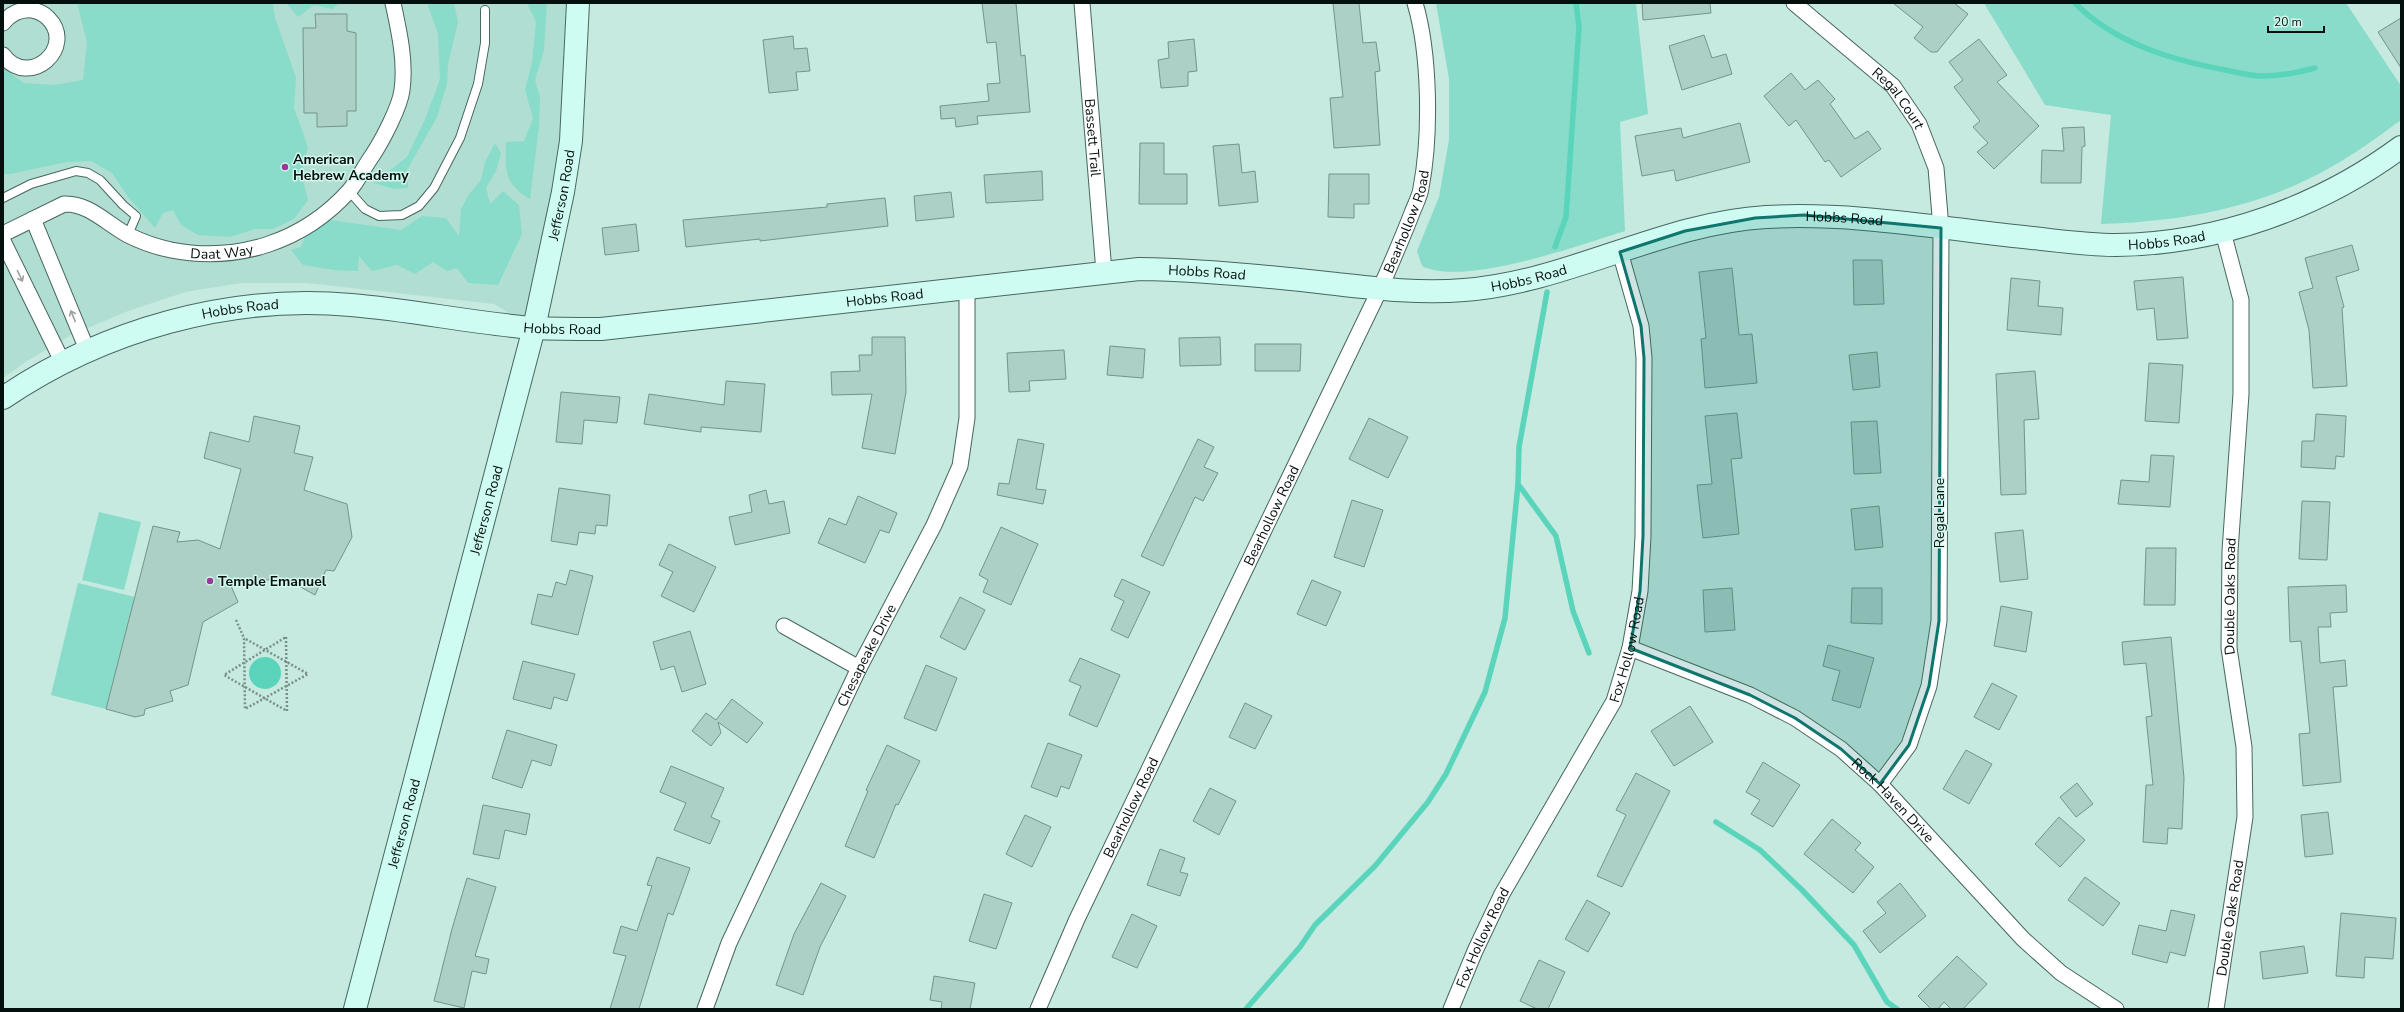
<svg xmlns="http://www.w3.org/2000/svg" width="2404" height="1012" font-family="'Nunito Sans',sans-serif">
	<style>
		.built { fill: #b1ded2 }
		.green { fill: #88dcc9 }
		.water { fill: #5ad5bc }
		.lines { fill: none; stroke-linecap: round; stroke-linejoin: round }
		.stream { stroke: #5ad5bc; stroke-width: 5.5 }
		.building { fill: #accfc6; stroke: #74948c }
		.lane-casing { stroke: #47675f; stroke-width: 10 }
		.street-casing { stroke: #47675f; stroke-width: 17 }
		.secondary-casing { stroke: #47675f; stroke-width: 24 }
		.path { stroke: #77918a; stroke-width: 2.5; stroke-dasharray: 2 2; stroke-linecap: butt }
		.lane { stroke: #fff; stroke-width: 8 }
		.street { stroke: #fff; stroke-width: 15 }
		.secondary { stroke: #cefcf3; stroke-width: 22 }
		.oneway { stroke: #9b9f9e }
		.marked { fill: #0f766e; fill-opacity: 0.2; stroke: #0f766e; stroke-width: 3; stroke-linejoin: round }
		.poi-dot { fill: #9b369b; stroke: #d3f6ed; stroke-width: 1.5 }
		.labels { text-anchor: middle; stroke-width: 3; stroke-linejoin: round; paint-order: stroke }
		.street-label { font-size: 14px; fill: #04100d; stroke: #d3f6ed }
		.poi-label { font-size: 14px; font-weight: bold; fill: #04100d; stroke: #d3f6ed; text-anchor: start }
	</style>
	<rect width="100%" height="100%" fill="#c6e9e0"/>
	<path class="built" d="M3 3H578L534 328 494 304 307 283H241L185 292 128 311 71 335 27 361 3 378Z"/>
	<path class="green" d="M77 3H273L275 18 296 77 294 108 308 147 301 173 308 200 294 219 273 229H255L230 237 198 235 181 225 173 210 163 213 155 228 128 197 112 173 91 161 67 162 10 174H3V68L24 83 54 85 83 80 87 42Z
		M286 3H341L332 9 314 5 298 17Z
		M427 3H454L458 22 448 64 447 84 437 117 407 170 408 188 394 189 374 183 407 157 426 117 440 79 438 34Z
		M527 3H547L544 50 535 80 540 97 539 127 530 199C504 184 505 170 506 142L524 141 533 118 525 90 532 62 536 22Z
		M1436 3H1636L1648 114 1620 122 1625 231C1580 245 1463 287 1422 266L1417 251 1439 197 1449 140V79Z
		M1984 3H2346L2401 86V120C2370 143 2339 165 2304 181 2242 211 2169 222 2101 224L2111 115 2045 105Z
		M495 143 501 153 496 171 486 188 490 204 503 191 519 205 522 234 498 285 468 283 457 268 447 271 433 262 415 274 397 265 372 271 359 256 358 271 334 270 303 265 291 250 301 247 308 229 331 220 401 230 422 216 446 218 459 236 461 209 469 194 481 180 485 162Z
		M99 512 141 522 124 590 82 580Z
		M78 583 135 597 106 709 51 695Z"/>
	<path class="water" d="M249 673a16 16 0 1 1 32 0a16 16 0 1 1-32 0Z"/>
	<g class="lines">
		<path class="stream" d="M2075 3C2114 43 2172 60 2225 70 2237 72 2250 76 2261 76 2280 76 2297 73 2315 68
			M1555 247 1566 217 1579 27 1576 3
			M1518 484 1556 536 1573 611 1589 653
			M1716 822 1760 850 1802 890 1854 945 1887 1002 1897 1009
			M1246 1009 1300 947 1315 925 1375 866 1428 802 1446 774 1485 692 1505 618 1518 484 1519 447 1547 292"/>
	</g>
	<path class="building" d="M982 3H1016L1021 56 1025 55 1030 112 977 116 978 124 956 127 955 118 941 119 940 106 989 101 987 84 1000 83 996 42 987 43Z
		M1333 3H1359L1363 43 1376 42 1380 71 1375 72 1380 145 1334 148 1330 98 1343 97Z
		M1642 3H1710L1711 13 1643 20Z
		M1893 3H1954L1968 14 1937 52H1931L1914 38 1923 27Z
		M315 14H347V31L356 33V111H347V126L317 127V113H304L303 28H316Z
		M2401 18V68L2378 32Z
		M1704 35 1712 58 1726 54 1732 74 1682 90 1669 46Z
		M793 36 794 49 807 48 810 71 796 72 798 90 769 93 763 40Z
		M1194 39 1197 71 1188 72V86L1161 88 1158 60 1169 58 1168 42Z
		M1979 39 2007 75 1997 82 2039 126 1994 169 1977 152 1988 143 1973 127 1980 121 1954 87 1963 80 1949 62Z
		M1791 73 1805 90 1818 80 1835 99 1830 104 1855 139 1868 131 1881 149 1841 177 1829 160 1825 162 1796 120 1789 126 1764 96Z
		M1740 123 1750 162 1676 181 1674 170 1642 176 1635 136 1681 128 1683 138Z
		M2084 127 2085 146 2082 147 2081 183H2041L2042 150 2064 151 2062 128Z
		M1140 143H1164V174H1187V204H1139Z
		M1239 144 1242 173 1255 171 1258 202 1219 206 1213 146Z
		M1042 171 1043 200 986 203 984 175Z
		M1329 174H1369V204H1354V218L1328 217Z
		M951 192 954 217 916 221 914 196Z
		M885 198 888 226 760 241V239L686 247 683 220 827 207V204Z
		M636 224 639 251 605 255 602 228Z
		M2352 245 2359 270 2336 277 2344 307 2342 308 2347 386 2313 388 2309 330 2299 292 2313 288 2305 258Z
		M1853 260H1882L1884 304 1854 305Z
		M1732 268 1739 335 1752 334 1757 383 1705 388 1701 339 1706 338 1699 272Z
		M2183 277 2188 338 2157 340 2154 308 2137 310 2134 281Z
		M2011 278 2040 281 2038 306 2063 308 2061 335 2007 330Z
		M872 337H905L906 392 895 454 862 448 872 394 832 395 831 372 860 371 859 355H872Z
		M1220 337 1221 365 1180 366 1179 338Z
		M1255 344H1301L1300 371H1255Z
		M1110 346 1145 349 1143 378 1107 375Z
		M1064 350 1066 379 1029 381 1030 391 1009 392 1007 353Z
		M1877 352 1880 387 1853 390 1849 355Z
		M2149 363 2183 365 2179 423 2145 421Z
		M2035 371 2039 419 2024 420 2026 494 2001 495 1996 374Z
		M726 381 765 384 761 432 701 427V432L644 424 649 394 724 405Z
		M561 392 620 397 617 423 584 420 582 444 556 442Z
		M1737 413 1742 458 1731 459 1739 534 1703 538 1697 485 1712 484 1705 416Z
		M2316 414 2346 416 2344 457 2336 456 2335 469 2301 467 2302 441H2314Z
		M254 416 300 426 294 453 313 457 304 490 347 504 352 537 334 571 326 570 315 595 297 585 276 580H250L231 586 238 602 203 622 188 685 170 691 173 701 145 709 144 715 135 717 106 709 153 526 180 532 177 542 198 540 220 549 241 469 204 458 210 432 249 442Z
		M1369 418 1408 437 1388 478 1349 459Z
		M1877 421 1881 473 1854 474 1851 422Z
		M1018 439 1044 444 1036 489 1046 490 1043 504 997 495 999 483 1009 484Z
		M1198 439 1214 447 1204 467 1218 473 1203 501 1195 497 1163 566 1141 556Z
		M2151 455 2174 456 2170 507 2118 504 2121 480 2149 482Z
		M559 488 610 495 607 526 596 525 595 534 579 532 577 545 551 541Z
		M766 490 769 504 784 501 790 533 735 545 729 517 752 512 749 495Z
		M858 496 897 513 889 533 880 530 865 563 818 543 829 518 846 525Z
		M1352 500 1383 510 1364 567 1334 557Z
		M2302 501 2330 502 2327 560 2299 559Z
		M1879 506 1883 547 1855 550 1851 509Z
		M1001 527 1038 544 1011 605 983 592 988 580 979 575Z
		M2023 530 2028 579 2000 582 1995 533Z
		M669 544 716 567 694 612 661 596 673 572 659 565Z
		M2146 548H2176L2175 605H2144Z
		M570 570 593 576 578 635 531 624 538 594 552 597 556 582 566 585Z
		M1122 579 1150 592 1128 638 1111 630 1124 601 1114 596Z
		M1312 580 1341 592 1326 626 1297 614Z
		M2346 585 2347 612 2330 613 2331 627H2318L2320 663 2345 660 2347 686 2333 687 2341 782 2303 786 2299 734 2310 733 2301 641 2290 642 2288 587Z
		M1732 588 1735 630 1705 632 1703 590Z
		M1852 588H1882V624L1851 623Z
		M960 597 985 610 965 650 940 637Z
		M2001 606 2032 612 2026 652 1994 646Z
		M690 631 706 684 682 692 674 666 661 670 653 642Z
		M2171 637 2184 778 2182 829 2168 828 2167 844 2143 842 2146 785H2153L2146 717 2152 716 2146 663 2124 665 2122 642Z
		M1828 645 1874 658 1860 708 1832 700 1840 671 1823 666Z
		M1080 658 1120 675 1097 727 1069 715 1081 686 1069 681Z
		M523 661 575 674 567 701 554 697 551 709 513 699Z
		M926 665 957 678 936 731 904 718Z
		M1992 683 2017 696 1999 730 1974 717Z
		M732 699 763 723 747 743 718 722 721 733 711 746 692 731 706 713 716 720Z
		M1245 703 1272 716 1255 749 1229 737Z
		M1690 706 1713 742 1674 766 1651 731Z
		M507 730 557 745 551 766 532 760 522 788 492 778Z
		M1048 743 1082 755 1069 789 1061 786 1057 797 1031 787Z
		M887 745 920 761 898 805 896 804 874 858 845 846 868 791 866 790Z
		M1966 750 1992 764 1969 804 1943 789Z
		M1763 762 1800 785 1773 827 1751 814 1760 800 1746 792Z
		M671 766 724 788 711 817 720 821 710 844 674 830 686 803 660 792Z
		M1636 773 1670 791 1622 887 1597 876 1626 815 1616 810Z
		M2077 783 2093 804 2076 817 2060 797Z
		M1210 788 1236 801 1219 835 1193 821Z
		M483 805 530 814 526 835 505 830 499 859 473 854Z
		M2328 812 2333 854 2305 857 2301 815Z
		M1025 815 1051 827 1032 867 1006 854Z
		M2059 817 2085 840 2060 867 2035 844Z
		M1832 819 1861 843 1855 850 1874 867 1853 893 1804 854Z
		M1160 849 1185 858 1180 872 1188 874 1180 896 1147 885Z
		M657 857 690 868 673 915 668 913 639 1009H610L626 956 613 953 621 926 637 931 652 886 647 885Z
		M2085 877 2120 903 2103 926 2068 900Z
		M467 878 496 887 475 956 489 959 486 974 472 971 464 1008 434 1001 452 929Z
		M821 883 846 896 820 947 803 995 776 985 794 934Z
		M1900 883 1926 916 1880 953 1863 931 1886 913 1877 902Z
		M984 894 1012 903 996 949 969 941Z
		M1587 900 1610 913 1588 952 1565 939Z
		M2171 910 2195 915 2185 956 2170 952 2167 963 2132 954 2139 925 2166 931Z
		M2341 913 2396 918 2393 959 2365 957 2364 978 2336 976Z
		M1132 914 1157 926 1137 968 1112 957Z
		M2304 946 2308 973 2263 979 2260 952Z
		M1957 956 1987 984 1963 1009H1951L1944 1002 1938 1009H1931L1918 996Z
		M1539 960 1565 972 1548 1009H1537L1520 1001Z
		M934 976 975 983 970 1009H941L942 1002 930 1000Z"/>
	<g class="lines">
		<defs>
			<path id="lane" d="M349 191 365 209 379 216 402 215 419 206 434 188 460 138 478 84 485 43V10
				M3 198 31 184 76 171 88 173 100 180 123 205 136 216 128 235"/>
			<g id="street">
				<path id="s1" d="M1082 3 1104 272"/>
				<path id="s2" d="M1794 3 1893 86 1919 124 1936 168 1941 228 1939 621 1929 686 1909 745 1880 784"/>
				<path d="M3 23C11 13 20 9 32 10 38 11 44 14 48 18 77 47 29 90 3 55"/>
				<path d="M33 219 88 352"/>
				<path id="s3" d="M3 234 64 204C89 203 107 224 128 235 142 242 156 247 171 250 237 263 303 242 349 191 358 181 364 167 372 156 382 141 400 107 402 90 406 61 399 31 393 3"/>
				<path d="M3 241 63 363"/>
				<path d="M784 626 859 668"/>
				<path id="s4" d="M1630 648 1750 695 1795 718 1841 749 1880 784 2023 939 2061 973 2116 1009"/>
				<path id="s5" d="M705 1009 729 943 859 668 934 525 960 466 967 418V289"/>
				<path id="s6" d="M1038 1009 1077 919 1380 289C1391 264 1402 239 1412 213 1415 205 1420 196 1421 188 1431 135 1430 54 1415 3"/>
				<path id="s7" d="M1451 1009 1475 951 1502 894 1614 701 1630 648 1640 591 1643 536 1644 358 1641 326 1620 252"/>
				<path id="s8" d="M2216 1009 2245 817 2244 747 2229 648 2230 551 2241 394V300L2223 232"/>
			</g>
			<g id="secondary">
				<path id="s9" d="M3 398C103 330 230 294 351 305 412 310 472 323 533 328 556 329 579 329 601 329L1139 269C1203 270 1265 276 1327 283 1372 288 1418 294 1464 290 1569 282 1662 223 1766 217 1855 212 1944 229 2032 238 2060 241 2088 245 2116 245 2218 244 2320 207 2401 147"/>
				<path id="s10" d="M355 1009 534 328 563 192 571 141 578 3"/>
			</g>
		</defs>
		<use href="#lane" class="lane-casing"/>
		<use href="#street" class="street-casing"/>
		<use href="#secondary" class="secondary-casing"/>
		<path class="path" d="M236 620 244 638 245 709 308 674 244 638
			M286 637 287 711 224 675Z"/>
		<use href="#lane" class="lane"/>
		<use href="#street" class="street"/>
		<use href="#secondary" class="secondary"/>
	</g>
	<defs><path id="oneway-shaft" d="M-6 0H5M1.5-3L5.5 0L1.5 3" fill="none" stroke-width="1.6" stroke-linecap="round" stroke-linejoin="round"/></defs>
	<g class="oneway">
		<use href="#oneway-shaft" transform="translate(20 276) rotate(64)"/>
		<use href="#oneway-shaft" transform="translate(73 316) rotate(-112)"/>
	</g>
	<path class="marked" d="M1804 215 1941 228 1939 621 1929 686 1909 745 1880 784 1841 749 1795 718 1750 695 1630 648 1640 591 1643 536 1644 358 1641 326 1620 252 1685 231 1755 218Z"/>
	<g class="poi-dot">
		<circle cx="285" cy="167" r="4"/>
		<circle cx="210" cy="581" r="4"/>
	</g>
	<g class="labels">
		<g class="street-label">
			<text dy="5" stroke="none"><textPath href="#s2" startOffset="142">Regal Court</textPath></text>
			<text dy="5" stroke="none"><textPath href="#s1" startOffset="135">Bassett Trail</textPath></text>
			<text dy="5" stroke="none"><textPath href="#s10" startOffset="840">Jefferson Road</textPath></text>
			<text dy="5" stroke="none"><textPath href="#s9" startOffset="1876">Hobbs Road</textPath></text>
			<text dy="5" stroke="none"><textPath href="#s6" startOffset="870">Bearhollow Road</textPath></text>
			<text dy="5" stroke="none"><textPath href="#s9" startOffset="2200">Hobbs Road</textPath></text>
			<text dy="5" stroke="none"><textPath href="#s3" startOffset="237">Daat Way</textPath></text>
			<text dy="5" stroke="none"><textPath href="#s9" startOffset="1228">Hobbs Road</textPath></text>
			<text dy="5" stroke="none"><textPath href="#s9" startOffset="1552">Hobbs Road</textPath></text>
			<text dy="5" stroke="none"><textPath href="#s9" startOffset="904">Hobbs Road</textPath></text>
			<text dy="5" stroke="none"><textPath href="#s9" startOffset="256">Hobbs Road</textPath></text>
			<text dy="5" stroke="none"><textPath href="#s9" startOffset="580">Hobbs Road</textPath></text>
			<text dy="5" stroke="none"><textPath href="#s10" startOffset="516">Jefferson Road</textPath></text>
			<text transform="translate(1939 513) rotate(-90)" y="5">Regal Lane</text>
			<text dy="5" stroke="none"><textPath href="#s6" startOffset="546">Bearhollow Road</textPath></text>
			<text dy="5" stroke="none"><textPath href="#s8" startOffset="416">Double Oaks Road</textPath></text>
			<text dy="5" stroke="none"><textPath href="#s7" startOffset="402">Fox Hollow Road</textPath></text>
			<text dy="5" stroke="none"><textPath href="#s5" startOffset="389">Chesapeake Drive</textPath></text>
			<text dy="5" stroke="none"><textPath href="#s4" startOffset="308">Rock Haven Drive</textPath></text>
			<text dy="5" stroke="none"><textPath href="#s6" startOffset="222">Bearhollow Road</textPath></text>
			<text dy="5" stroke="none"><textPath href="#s10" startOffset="192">Jefferson Road</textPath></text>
			<text dy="5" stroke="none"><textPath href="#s8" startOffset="92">Double Oaks Road</textPath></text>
			<text dy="5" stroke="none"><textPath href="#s7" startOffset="78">Fox Hollow Road</textPath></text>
		</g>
		<g class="poi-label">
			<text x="293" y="164">American<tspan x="293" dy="16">Hebrew Academy</tspan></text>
			<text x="218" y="586">Temple Emanuel</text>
		</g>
	</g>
	<rect width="2404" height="1012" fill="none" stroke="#04100d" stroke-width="8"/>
	<path d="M2268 26v6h56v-6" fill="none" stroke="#04100d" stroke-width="2"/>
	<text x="2274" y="26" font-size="12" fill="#04100d" stroke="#d3f6ed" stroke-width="3" paint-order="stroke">20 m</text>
</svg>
